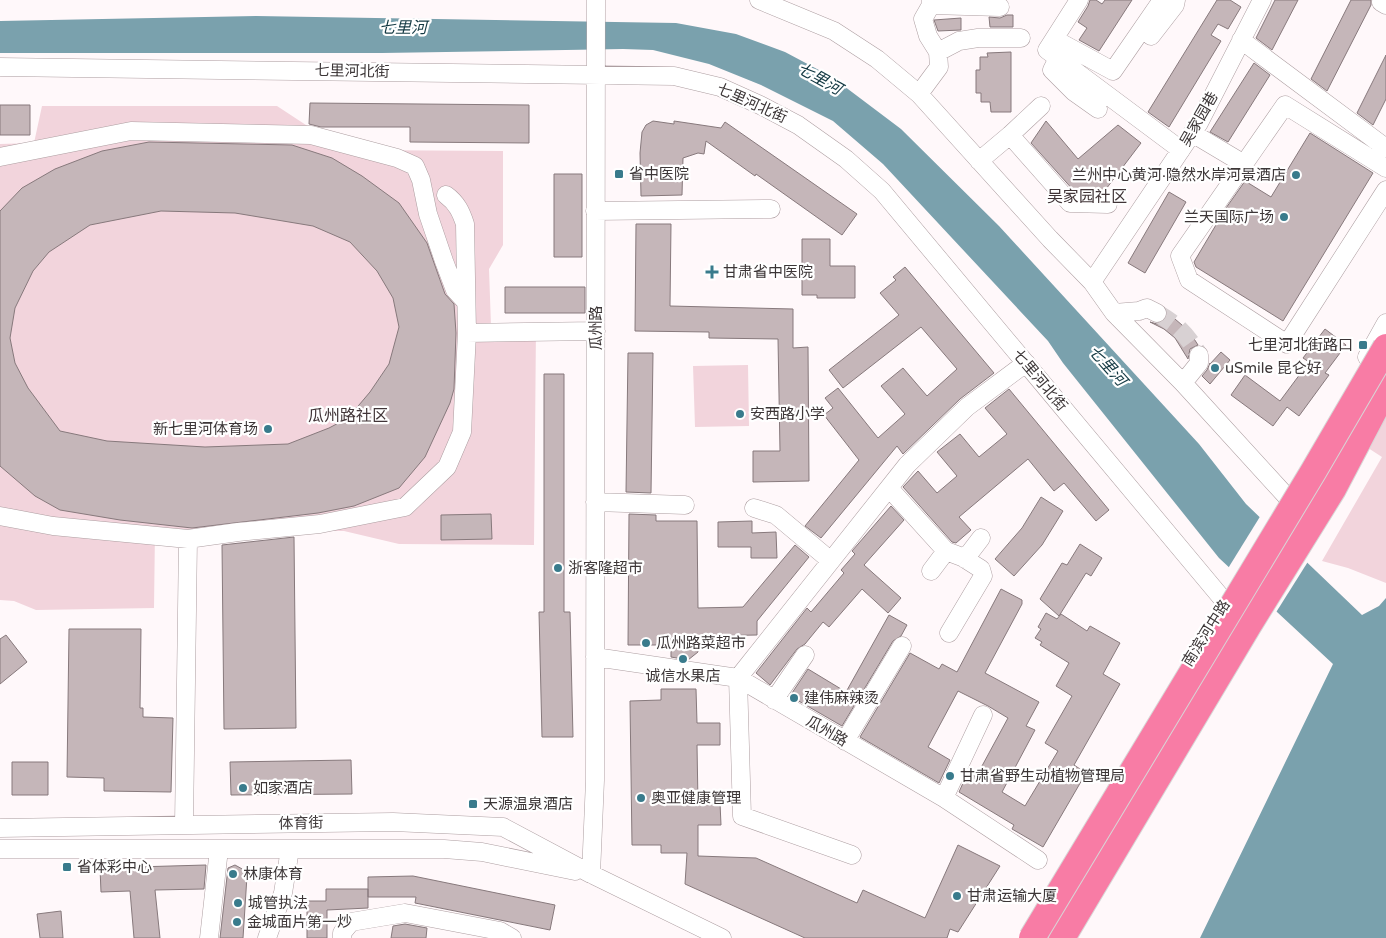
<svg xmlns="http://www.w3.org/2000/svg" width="1386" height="938" font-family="'Varela Round','Noto Sans SC',sans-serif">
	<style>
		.green { fill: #f2d4dc }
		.water { fill: #7aa1ad }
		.pier { fill: #fff8fa }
		.building { fill: #c5b6b9; stroke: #87797c; fill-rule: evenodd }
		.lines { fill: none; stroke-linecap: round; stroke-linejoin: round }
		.minor-tunnel { stroke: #d8d1d3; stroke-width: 18; stroke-dasharray: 18 9; stroke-linecap: butt }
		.minor-casing { stroke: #ad9ea1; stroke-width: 19 }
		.highway-casing { stroke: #d8d7d7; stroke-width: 28 }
		.minor { stroke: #fff; stroke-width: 18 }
		.highway { stroke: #f87ca5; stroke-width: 26 }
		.highway-bridge-casing { stroke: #d8d7d7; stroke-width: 28; stroke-linecap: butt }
		.highway-bridge { stroke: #f87ca5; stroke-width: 26 }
		.poi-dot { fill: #397b8c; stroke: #fff; stroke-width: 2 }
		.labels { text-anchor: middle; stroke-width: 4.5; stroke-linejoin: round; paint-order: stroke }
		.street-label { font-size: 15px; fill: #3c3637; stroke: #fff }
		.poi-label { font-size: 15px; fill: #3c3637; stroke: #fff; text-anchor: start }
		.water-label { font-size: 16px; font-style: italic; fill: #123842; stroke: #fff }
		.neighbourhood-label { font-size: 16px; fill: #403437; stroke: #fff }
	</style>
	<rect width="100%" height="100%" fill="#fff8fa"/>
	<path class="green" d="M42 106H277L309 127 355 150 503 151V245L489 269 491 326 536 327 534 545 399 544 344 531 155 530 154 608 36 610 14 601 0 600V144L34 143Z
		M748 365 749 426 695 427 693 366Z
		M1386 406V583L1348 568 1322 561 1382 457 1365 446Z"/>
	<path class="water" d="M256 16 676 23 736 34 785 52 832 77 901 129 999 226 1199 444 1246 504 1362 615 1379 606 1386 598V938H1200L1333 664 1219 558 1063 363 1048 341 883 164 833 121 761 85 709 64 653 50 623 49 382 53H0V21Z"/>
	<path class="pier" d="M1261 515 1309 560 1275 614 1227 570Z"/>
	<path class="building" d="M1090 0H1096L1102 4 1105 0H1132L1099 51 1079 40 1087 28 1078 22 1088 6Z
		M1217 0H1230L1241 7 1228 29 1218 24 1211 35 1221 41 1169 127 1148 112Z
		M1275 0H1298L1272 50 1256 38Z
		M1351 0H1371V5L1327 91 1311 79Z
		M1007 15H1013V27H990L989 17 1000 18Z
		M961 18V30L938 31 934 20Z
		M1011 52V112H991L990 102H981V93H976V70H980V57H988L987 53Z
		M1386 55V99L1373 125 1357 113Z
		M1254 63 1270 75 1228 142 1210 132Z
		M310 103 529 105V143L410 142V127H321L309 124Z
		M0 105H30V135H0Z
		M653 121 674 124V121L721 128 725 122 857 214 842 235 756 174 755 176 706 141 704 154 698 153 683 158 682 195 641 196 640 153 642 132 646 125Z
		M1046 121 1078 159 1118 125 1141 143 1103 193 1075 192 1031 143Z
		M1310 133 1373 173 1283 321 1196 267 1194 262 1226 208 1245 181 1271 197Z
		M149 142 292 145 332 158 362 176 399 203 427 243 445 294 454 304 456 333 454 389 450 403 425 457 399 488 354 506 318 513 192 528 120 520 60 510 35 496 0 466V211L22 188 55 169 102 151ZM161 211 235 213 313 226 350 242 377 271 393 298 399 327 389 364 370 392 348 418 329 428 288 444 205 447 107 441 60 431 28 388 15 363 10 338 15 308 33 271 49 252 90 225Z
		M554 174H582V257H554Z
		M1169 192 1186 202 1145 273 1128 263Z
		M636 224H671L670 306 793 309V348L808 347 809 481 753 482V451H780L778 339 709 338V332L635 331Z
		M802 239H830V266H855V298H817V295H802Z
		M905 267 994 373 960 399 903 454 897 446 821 538 805 526 859 460 824 415 833 408 825 398 838 388 878 438 905 414 881 386 903 368 927 396 957 369 921 327 843 388 829 370 899 315 880 293 896 280 893 277Z
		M505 287H585V313H505Z
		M1168 313 1189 331 1198 345 1190 349 1188 359 1175 338 1164 329 1150 322 1157 324 1162 322 1166 318Z
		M1325 329 1346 345 1325 373 1329 375 1299 416 1287 407 1273 426 1231 395 1245 375 1280 401 1309 362 1303 358Z
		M1221 352 1230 360 1210 384 1202 376 1207 370 1210 363V364Z
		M628 353H653L651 493 626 492Z
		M544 374H564V612H570L573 737H542L539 612H544Z
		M1009 389 1109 510 1096 521 1064 483 1054 491 1028 459 959 517 971 530 956 543 952 542 903 487 918 471 937 493 957 476 937 452 960 434 979 457 1007 434 985 408Z
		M1041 497 1063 511 1042 545 1014 576 995 559 1022 528Z
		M891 506 904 520 864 565 901 598 888 613 862 589 829 627 823 622 805 644 797 649 770 685 756 673 807 608 811 612 844 573 841 570 855 554 852 551Z
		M491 514 492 539 441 540V515Z
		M629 514 656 515V521H697L698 608 743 607 795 545 809 557 757 621V635L698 636V652L688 660 671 657V645H628Z
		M752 521V533L776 532 777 558H751V547H718V522Z
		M294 537 296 728 224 729 222 545Z
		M1080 544 1102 558 1091 576 1086 573 1059 616 1040 599 1062 563 1067 565Z
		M1001 589 1022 600V604L985 673 1039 702 1026 726 1035 730 1002 792 1025 806 1058 751 1045 743 1072 696 1056 686 1069 663 1040 645 1042 642 1035 638 1041 629 1038 627 1046 613 1057 619 1061 614 1087 631 1090 626 1120 643 1103 674 1120 684 1074 765 1086 773 1043 847 1012 829 1014 825 959 792 968 772 976 777 1008 718 988 706 958 691 928 747 950 760 939 783 860 737 910 653 939 669 942 664 957 672Z
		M889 615 907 625 901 636 893 641 842 726 790 696 808 669 846 692Z
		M69 629H141L140 708H143V717L173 718 171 792 104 791V778L67 777Z
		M6 635 27 662 0 684V639Z
		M661 689H696L697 723H720V745H697L698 803H720L721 825H698V856L756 858 857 903 863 890 925 918 958 845 1000 866 958 932 950 929 947 938H805L685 884 687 853H661V845H632L630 701 661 700Z
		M351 760 352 794 231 795 230 762Z
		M12 762H48V795H12Z
		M206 865 204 889 155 890 160 938H134L130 891 101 892 100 868Z
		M235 865 244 870 247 876 243 938H220L228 868Z
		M413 876 555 905 550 930 415 903 416 897H368V877Z
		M326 889H368V908L327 910V938H307V901H326Z
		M61 911 63 938H40L37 914Z
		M405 924 427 928 426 938H391L393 926Z"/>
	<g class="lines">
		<path class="minor-tunnel" d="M1157 313C1179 326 1186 334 1199 355"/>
		<defs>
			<path id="minor" d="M759 0 834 31 877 59 919 94 1050 239 1092 282 1114 313 1183 383 1287 497 1301 509
				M1079 0 1047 50 1181 150
				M1381 2 1386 5
				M931 5 1000 7
				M1151 36 1175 5 1176 0
				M1054 39 1113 71 1162 0
				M1241 40 1386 148
				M938 52 959 41 978 38H1021
				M1058 58 1052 70 1074 92 1098 109
				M0 67 674 76 720 87 760 105 798 125 846 159 882 191 1225 602 1237 615
				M919 94 939 67 938 52 928 36 923 19 931 5V0
				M1192 133 1244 164
				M1010 135 1041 106
				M0 157 131 131 311 135 397 158 415 166 421 180 428 214 444 261 455 290 466 302
				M979 161 1010 135 1070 203 1108 204
				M1386 168 1285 105 1180 256 1189 280 1287 344 1386 190
				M595 211 771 209
				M1092 282 1199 123 1262 0
				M1114 313 1139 311 1147 308 1157 313
				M467 333 596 331
				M1367 357 1386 323
				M1183 383 1199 363V355
				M889 488 946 551 962 557 981 569 983 576 949 633
				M595 502 685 505
				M754 508 776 515 831 561
				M0 516 53 526 188 539 238 532 320 524 405 507 447 467 462 432 467 333 465 224C461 212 457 203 446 195
				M965 559 981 538
				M931 571 946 551
				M595 657 738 678 944 798 1038 860
				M774 700 805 655
				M845 741 902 646
				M944 798 983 715
				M184 825 188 539
				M0 828 393 822 503 827 591 874 722 938
				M0 849H444L482 852 575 871
				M852 855 742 816 738 678 907 465 967 407 1026 363
				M591 874 595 780 596 0
				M209 938 219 849
				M267 938 283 893 290 849
				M342 938V933L351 922 405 913 500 931 512 938"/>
			<path id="highway" d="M1062 938 1248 626 1333 489 1386 388"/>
		</defs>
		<use href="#minor" class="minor-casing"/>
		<use href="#highway" class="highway-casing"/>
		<use href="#minor" class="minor"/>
		<use href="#highway" class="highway"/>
		<defs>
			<path id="highway-bridge" d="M1032 938 1313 472 1386 347"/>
		</defs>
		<use href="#highway-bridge" class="highway-bridge-casing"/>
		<use href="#highway-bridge" class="highway-bridge"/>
	</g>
	<g class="poi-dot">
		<rect x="614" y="169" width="10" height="10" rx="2.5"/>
		<circle cx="1296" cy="175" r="5"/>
		<circle cx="1284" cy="217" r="5"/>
		<path d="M709.5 264.5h5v5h5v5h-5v5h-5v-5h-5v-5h5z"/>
		<rect x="1358" y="340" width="10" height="10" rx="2.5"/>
		<circle cx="1215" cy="368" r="5"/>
		<circle cx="740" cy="414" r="5"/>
		<circle cx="268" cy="429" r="5"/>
		<circle cx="558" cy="568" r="5"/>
		<circle cx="646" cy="643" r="5"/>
		<circle cx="683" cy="659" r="5"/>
		<circle cx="794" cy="698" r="5"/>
		<circle cx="950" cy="776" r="5"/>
		<circle cx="243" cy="788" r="5"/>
		<circle cx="641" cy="798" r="5"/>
		<rect x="468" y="799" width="10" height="10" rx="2.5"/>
		<rect x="62" y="862" width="10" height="10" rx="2.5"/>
		<circle cx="233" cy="874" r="5"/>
		<circle cx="957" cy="896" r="5"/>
		<circle cx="238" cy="903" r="5"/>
		<circle cx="237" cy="922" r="5"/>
	</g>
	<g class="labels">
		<g class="street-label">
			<text transform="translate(352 71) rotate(1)" y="5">七里河北街</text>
			<text transform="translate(752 103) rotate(24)" y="5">七里河北街</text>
			<text transform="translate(1199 119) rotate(-60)" y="5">吴家园巷</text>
			<text transform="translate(596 328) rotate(-90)" y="5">瓜州路</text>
			<text transform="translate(1040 380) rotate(50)" y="5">七里河北街</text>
			<text transform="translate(1206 633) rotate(-58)" y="5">南滨河中路</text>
			<text transform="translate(827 731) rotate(30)" y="5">瓜州路</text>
			<text transform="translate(301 823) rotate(-1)" y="5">体育街</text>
		</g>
		<g class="poi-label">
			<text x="629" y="179">省中医院</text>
			<text x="1286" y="180" text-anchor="end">兰州中心黄河·隐然水岸河景酒店</text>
			<text x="1274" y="222" text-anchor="end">兰天国际广场</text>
			<text x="723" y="277">甘肃省中医院</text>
			<text x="1353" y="350" text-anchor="end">七里河北街路口</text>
			<text x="1225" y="373">uSmile 昆仑好</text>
			<text x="750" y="419">安西路小学</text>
			<text x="258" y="434" text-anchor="end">新七里河体育场</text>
			<text x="568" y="573">浙客隆超市</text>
			<text x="656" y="648">瓜州路菜超市</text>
			<text x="683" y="681" text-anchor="middle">诚信水果店</text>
			<text x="804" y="703">建伟麻辣烫</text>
			<text x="960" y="781">甘肃省野生动植物管理局</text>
			<text x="253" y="793">如家酒店</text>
			<text x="651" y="803">奥亚健康管理</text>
			<text x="483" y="809">天源温泉酒店</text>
			<text x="77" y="872">省体彩中心</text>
			<text x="243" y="879">林康体育</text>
			<text x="967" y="901">甘肃运输大厦</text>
			<text x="248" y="908">城管执法</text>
			<text x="247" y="927">金城面片第一炒</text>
		</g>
		<g class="water-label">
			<text x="403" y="33">七里河</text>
			<text transform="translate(820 78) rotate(29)" y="6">七里河</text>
			<text transform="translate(1108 365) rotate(48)" y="6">七里河</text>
		</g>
		<g class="neighbourhood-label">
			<text x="1087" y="202">吴家园社区</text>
			<text x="348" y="421">瓜州路社区</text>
		</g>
	</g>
</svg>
